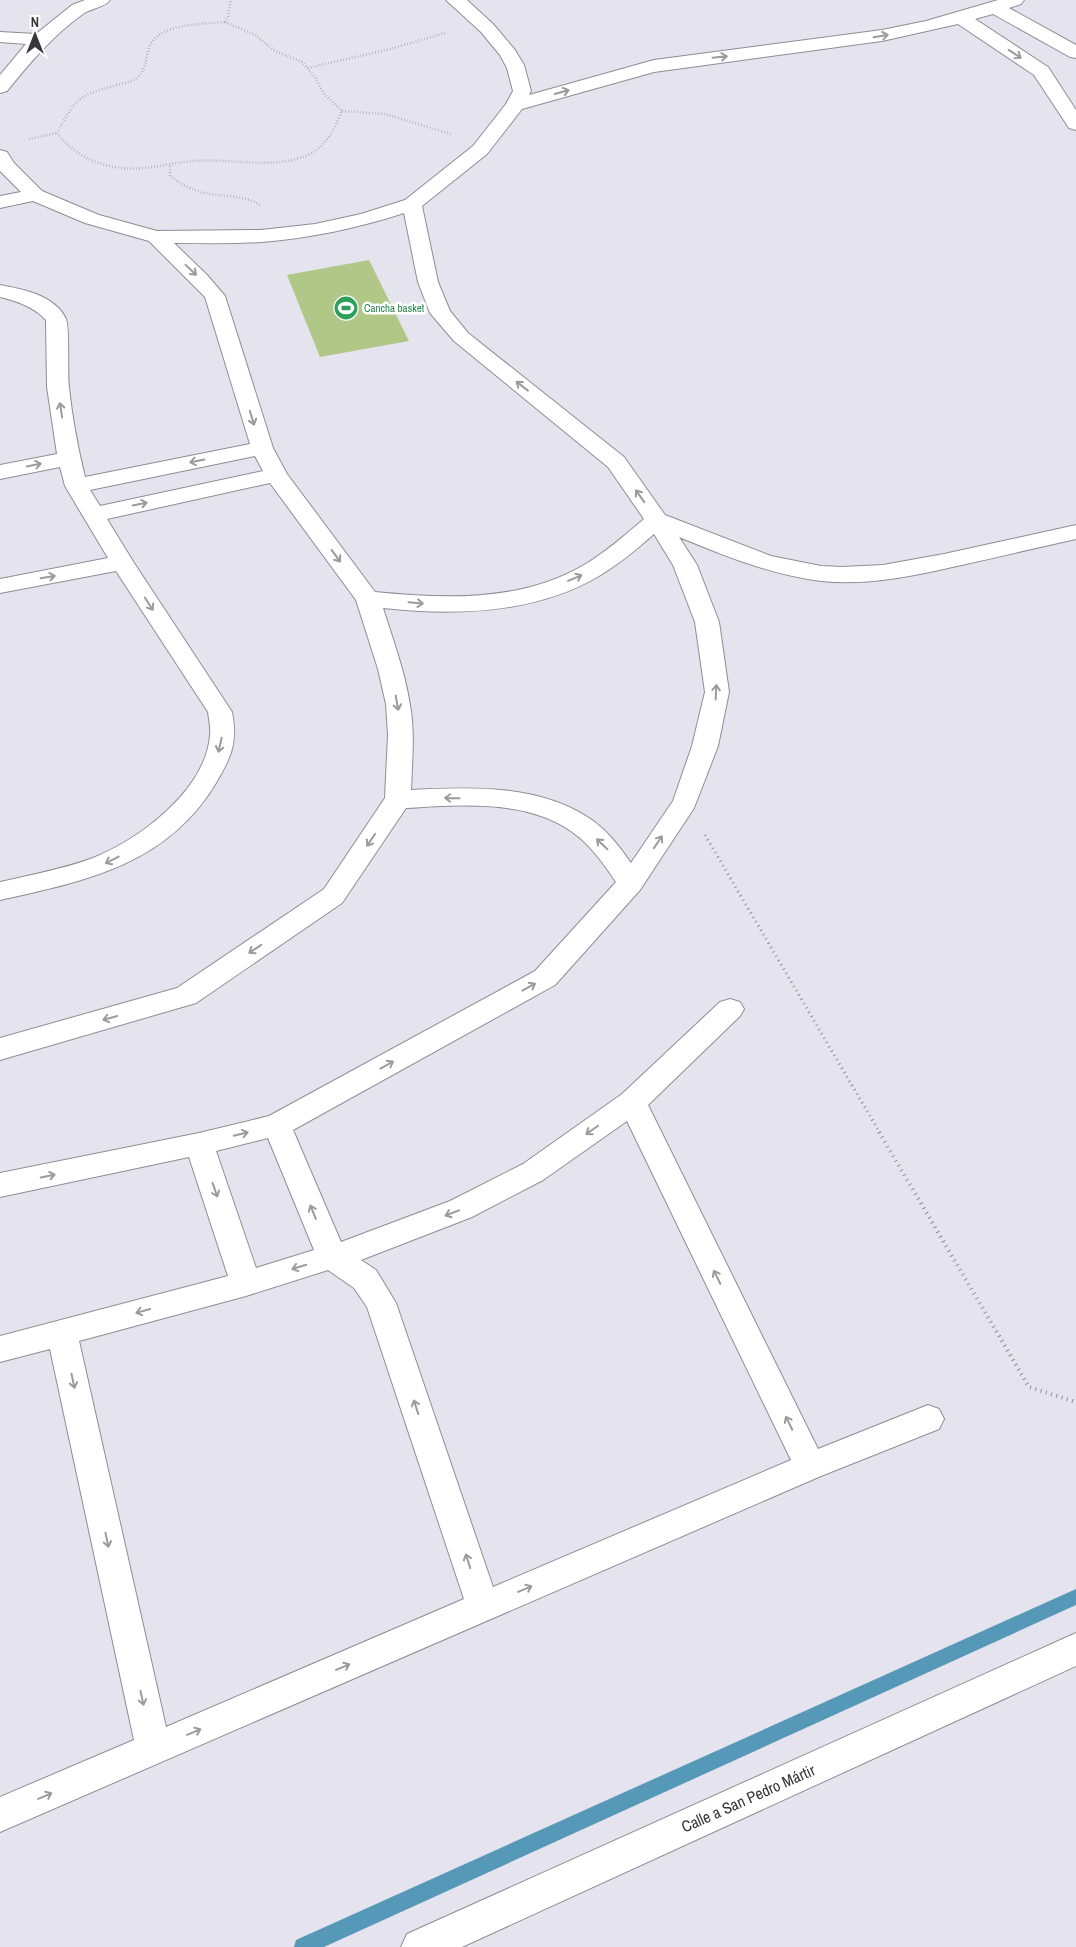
<svg xmlns="http://www.w3.org/2000/svg" width="1076" height="1947" font-family="'Archivo Narrow',sans-serif">
	<style>
		.green { fill: #b0c787 }
		.lines { fill: none; stroke-linecap: round; stroke-linejoin: round }
		.stream { fill: #5698b7; fill-rule: evenodd }
		.street-casing { stroke: #8e8d96; stroke-width: 2 }
		.secondary-casing { stroke: #8e8d96; stroke-width: 2 }
		.path-far2 { stroke: #8f8f96; stroke-width: 2.5; stroke-dasharray: 0.5 2.5; stroke-linecap: butt }
		.path-far1 { stroke: #8f8f96; stroke-width: 3; stroke-dasharray: 1 4; stroke-linecap: butt }
		.path { stroke: #8f8f96; stroke-width: 4; stroke-dasharray: 1 4.5; stroke-linecap: butt }
		.street { fill: #fff; fill-rule: evenodd }
		.secondary { fill: #fff; fill-rule: evenodd }
		.oneway { stroke: #9b9b9d }
		.labels { text-anchor: middle; stroke-width: 5; stroke-linejoin: round; paint-order: stroke }
		.far-leisure-label { font-size: 11px; fill: #27864d; stroke: #fff; text-anchor: start }
		.near-street-label { font-size: 16px; fill: #37373b; stroke: #fff }
	</style>
	<rect width="100%" height="100%" fill="#e5e4ee"/>
	<path class="green" d="M369 260 409 341 320 357 287 275Z"/>
	<g class="lines">
		<path class="stream" d="M1076 1589V1605L324 1947H294L296 1940Z"/>
		<defs>
			<path id="street" d="M85 0H110C104 8 91 8 83 14 53 35 30 63 7 91L0 93V75L26 44 0 42V32L36 34 72 5Z
				M446 0H467L493 24 515 50 524 65 531 91 529 95 654 60 882 30 926 21 998 0H1024L1021 4 1009 8 1076 45V58L1070 57 993 14 975 19 1048 67 1076 110V130L1069 128 1034 75 958 24 882 41 654 72 522 109 487 154 422 206 438 282 450 311 468 333 624 457 665 515 771 556 821 566 842 567 883 565 944 554 1076 525V539C1036 548 997 557 957 566 913 576 867 586 821 581 772 575 725 556 679 537L697 565 719 622 729 692 718 746 694 808 640 890 555 985 293 1130 341 1242 450 1201 523 1164 622 1094 720 1002 730 999 740 1002 744 1009 740 1016 648 1105 818 1449 928 1405 939 1409 944 1419 939 1429 821 1476 0 1832V1797L134 1740 50 1349 0 1362V1336L228 1276 189 1157 0 1197V1173L199 1133 269 1116 535 971 616 882C605 866 594 850 580 838 534 798 462 805 406 808L342 903 196 1003 0 1060V1038L177 988 324 889 385 798 388 735 386 704 378 669 356 600 270 483 107 519 134 563 232 712C238 743 231 757 216 783 167 865 85 881 0 900V882C31 875 63 869 93 858 140 839 206 790 210 735 211 728 209 720 208 712L116 571 0 593V579L108 558 65 486 60 467 0 479V465L57 454 47 387 46 320C34 307 17 301 0 297V285C22 289 55 295 66 319 70 329 67 373 69 387 72 417 78 448 85 477L250 444 205 297 149 241 85 223 33 201 0 208V196L21 192 0 171V150L7 152 14 163 42 191 99 215 157 231 261 230 315 224 361 214 405 200 473 146 506 104 513 91 507 68 500 55 481 32ZM404 213 418 282 430 313 454 341 608 467 644 519C625 535 606 552 584 565 521 602 445 599 375 592L287 474 273 448 225 296 207 275 174 243C203 243 233 244 262 242 310 238 358 228 404 213ZM255 456 263 471 100 506 90 490ZM654 534 673 565 695 622 705 692 692 746 673 801 631 863C619 846 606 829 589 818 538 784 470 787 411 790 412 761 415 733 410 705 405 672 393 640 383 608 455 616 535 614 599 576 619 564 637 549 654 534ZM627 1121 791 1460 493 1587 396 1303 376 1270 361 1260 472 1217 543 1180ZM268 1138 314 1250 256 1268 216 1151ZM328 1270 354 1288 367 1307 464 1599 166 1727 79 1341 246 1296Z"/>
			<path id="secondary" d="M1076 1633V1666L462 1947H401L407 1934Z"/>
		</defs>
		<use href="#street" class="street-casing"/>
		<use href="#secondary" class="secondary-casing"/>
		<path class="path-far2" d="M225 22 255 35 275 51 302 62 315 77 324 94 342 111C334 129 327 146 308 155 273 170 231 158 194 161 167 163 142 172 115 167 91 163 72 152 57 133 76 99 75 97 113 86 119 84 129 83 135 79 147 71 145 60 149 48 156 23 204 24 225 22Z
			M225 22 228 17 231 0
			M308 68 390 49 445 33
			M342 111 385 114 451 134
			M29 139 57 133
			M170 166V176C182 185 195 192 210 194 228 197 244 195 260 205"/>
		<path class="path-far1" d="M705 835 880 1133"/>
		<path class="path" d="M879 1132 1029 1387 1076 1402"/>
		<use href="#street" class="street"/>
		<use href="#secondary" class="secondary"/>
	</g>
	<defs><path id="oneway-shaft" d="M-6 0H5M1.5-3L5.5 0L1.5 3" fill="none" stroke-width="1.6" stroke-linecap="round" stroke-linejoin="round" transform="scale(1.25)"/></defs>
	<g class="oneway">
		<use href="#oneway-shaft" transform="translate(881 36) rotate(-9)"/>
		<use href="#oneway-shaft" transform="translate(1015 54) rotate(33)"/>
		<use href="#oneway-shaft" transform="translate(720 57) rotate(-6)"/>
		<use href="#oneway-shaft" transform="translate(562 92) rotate(-16)"/>
		<use href="#oneway-shaft" transform="translate(191 270) rotate(43)"/>
		<use href="#oneway-shaft" transform="translate(522 386) rotate(-142)"/>
		<use href="#oneway-shaft" transform="translate(61 410) rotate(-99)"/>
		<use href="#oneway-shaft" transform="translate(252 418) rotate(73)"/>
		<use href="#oneway-shaft" transform="translate(197 461) rotate(169)"/>
		<use href="#oneway-shaft" transform="translate(34 465) rotate(-11)"/>
		<use href="#oneway-shaft" transform="translate(640 496) rotate(-125)"/>
		<use href="#oneway-shaft" transform="translate(140 504) rotate(-12)"/>
		<use href="#oneway-shaft" transform="translate(336 556) rotate(54)"/>
		<use href="#oneway-shaft" transform="translate(48 577) rotate(-10)"/>
		<use href="#oneway-shaft" transform="translate(575 578) rotate(-23)"/>
		<use href="#oneway-shaft" transform="translate(416 603) rotate(5)"/>
		<use href="#oneway-shaft" transform="translate(149 604) rotate(57)"/>
		<use href="#oneway-shaft" transform="translate(716 692) rotate(-87)"/>
		<use href="#oneway-shaft" transform="translate(397 703) rotate(80)"/>
		<use href="#oneway-shaft" transform="translate(220 745) rotate(103)"/>
		<use href="#oneway-shaft" transform="translate(452 798) rotate(-179)"/>
		<use href="#oneway-shaft" transform="translate(371 840) rotate(124)"/>
		<use href="#oneway-shaft" transform="translate(658 842) rotate(-56)"/>
		<use href="#oneway-shaft" transform="translate(602 844) rotate(-136)"/>
		<use href="#oneway-shaft" transform="translate(112 860) rotate(153)"/>
		<use href="#oneway-shaft" transform="translate(255 949) rotate(146)"/>
		<use href="#oneway-shaft" transform="translate(529 987) rotate(-29)"/>
		<use href="#oneway-shaft" transform="translate(110 1018) rotate(164)"/>
		<use href="#oneway-shaft" transform="translate(387 1065) rotate(-29)"/>
		<use href="#oneway-shaft" transform="translate(592 1130) rotate(145)"/>
		<use href="#oneway-shaft" transform="translate(241 1134) rotate(-14)"/>
		<use href="#oneway-shaft" transform="translate(48 1176) rotate(-12)"/>
		<use href="#oneway-shaft" transform="translate(215 1190) rotate(71)"/>
		<use href="#oneway-shaft" transform="translate(313 1212) rotate(-112)"/>
		<use href="#oneway-shaft" transform="translate(452 1213) rotate(159)"/>
		<use href="#oneway-shaft" transform="translate(299 1267) rotate(163)"/>
		<use href="#oneway-shaft" transform="translate(717 1277) rotate(-116)"/>
		<use href="#oneway-shaft" transform="translate(143 1311) rotate(165)"/>
		<use href="#oneway-shaft" transform="translate(73 1381) rotate(78)"/>
		<use href="#oneway-shaft" transform="translate(416 1407) rotate(-108)"/>
		<use href="#oneway-shaft" transform="translate(789 1423) rotate(-116)"/>
		<use href="#oneway-shaft" transform="translate(107 1540) rotate(78)"/>
		<use href="#oneway-shaft" transform="translate(468 1561) rotate(-108)"/>
		<use href="#oneway-shaft" transform="translate(525 1589) rotate(-23)"/>
		<use href="#oneway-shaft" transform="translate(343 1667) rotate(-23)"/>
		<use href="#oneway-shaft" transform="translate(142 1698) rotate(78)"/>
		<use href="#oneway-shaft" transform="translate(194 1732) rotate(-23)"/>
		<use href="#oneway-shaft" transform="translate(45 1796) rotate(-23)"/>
	</g>
	<defs>
		<symbol id="stadium-disc" viewBox="-11 -11 22 22"><circle r="9.5" fill="#2e9e5b" stroke="#fff"/><path d="M0-5a6.5 5 0 1 0 0 10a6.5 5 0 1 0 0-10ZM-3.5-1.8h7v3.6h-7Z" fill="#fff"/></symbol>
	</defs>
	<g fill-rule="evenodd">
		<use href="#stadium-disc" x="332" y="294" width="28" height="28"/>
	</g>
	<g class="labels">
		<g class="far-leisure-label">
			<text x="364" y="312">Cancha basket</text>
		</g>
		<g class="near-street-label">
			<text transform="translate(748 1798) rotate(-24)" y="6">Calle a San Pedro Mártir</text>
		</g>
	</g>
	<g transform="translate(35 35)" stroke="#ffffff" stroke-width="4" paint-order="stroke">
	<path d="M0-4L9 19L0 12L-9 19Z" fill="#37373b"/>
	<text y="-8" font-size="14" font-weight="bold" text-anchor="middle" fill="#37373b">N</text>
	</g>
</svg>
